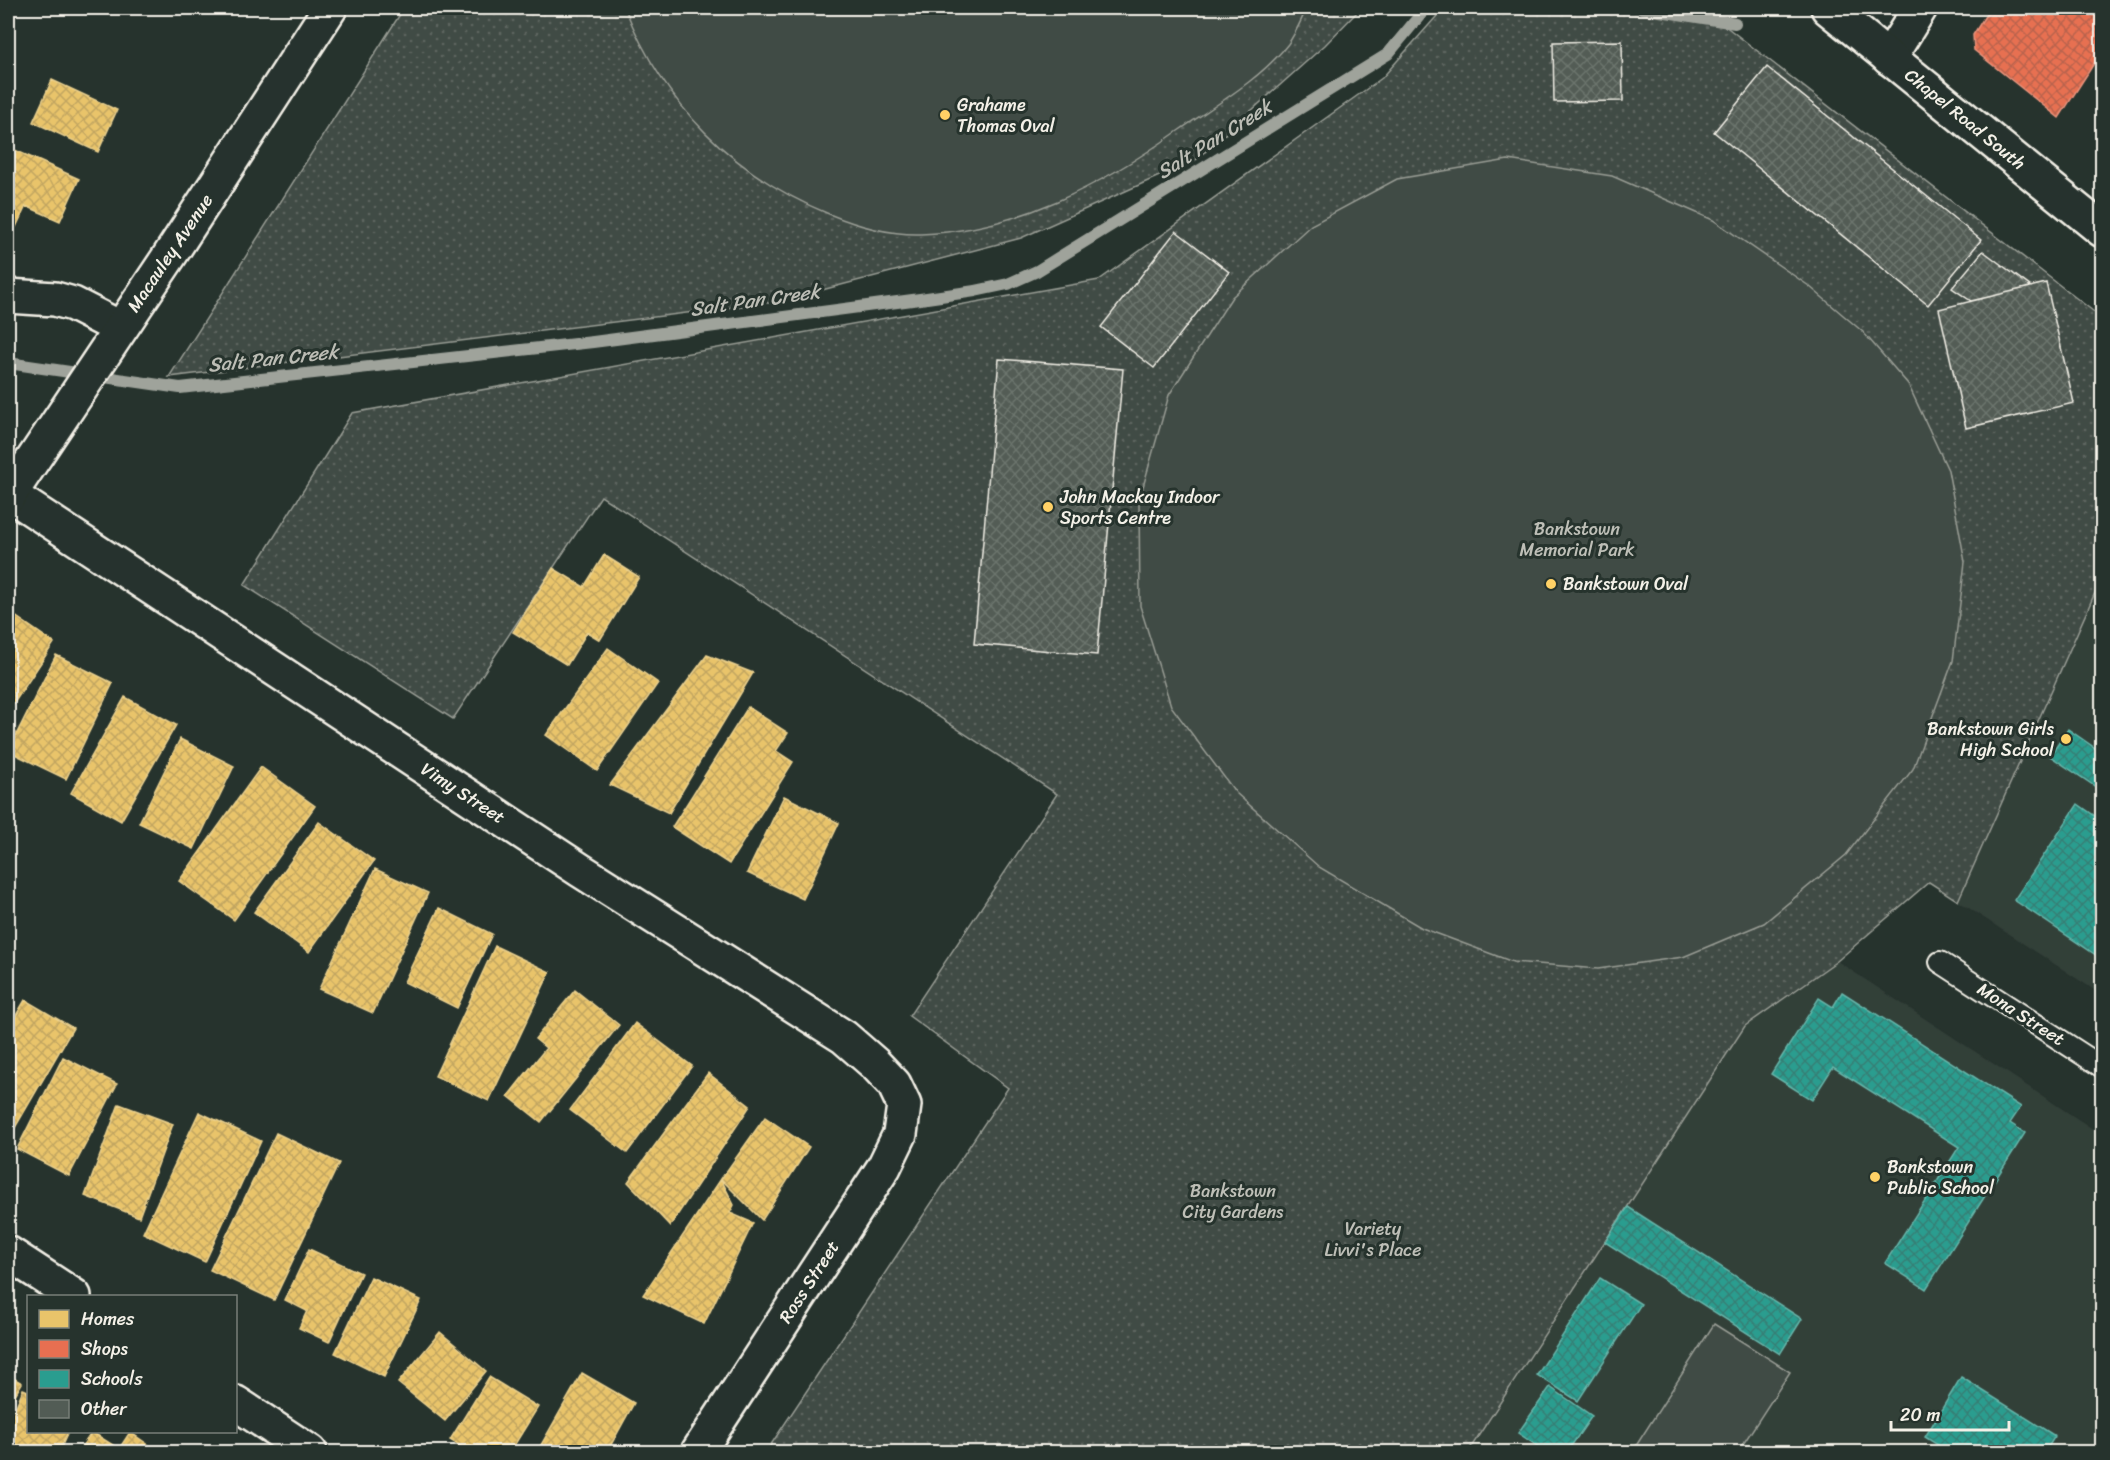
<svg xmlns="http://www.w3.org/2000/svg" width="2110" height="1460" font-family="Sriracha,sans-serif">
	<style>
		.built { fill: #333f39 }
		.park { fill: url(#park-dots); stroke: #9a9e96; stroke-width: 1.5 }
		.garden { fill: #414b45; stroke: #9a9e96; stroke-width: 1.5 }
		.homes { fill: url(#homes-cross-hatch); stroke: #ecd290; stroke-width: 1.5 }
		.shops { fill: url(#shops-cross-hatch); stroke: #eb967e; stroke-width: 1.5 }
		.schools { fill: url(#schools-cross-hatch); stroke: #67b6aa; stroke-width: 1.5 }
		.lines { fill: none; stroke-linecap: round; stroke-linejoin: round }
		.stream { stroke: #9fa39b; stroke-width: 12 }
		.building { fill: url(#building-cross-hatch); stroke: #f4f1e8; stroke-width: 1.5 }
		.service-casing { stroke: #f4f1e8; stroke-width: 24 }
		.minor-casing { stroke: #f4f1e8; stroke-width: 38 }
		.tertiary-casing { stroke: #f4f1e8; stroke-width: 38 }
		.secondary-casing { stroke: #f4f1e8; stroke-width: 38 }
		.service { stroke: #26332d; stroke-width: 20 }
		.minor { stroke: #26332d; stroke-width: 33 }
		.tertiary { stroke: #26332d; stroke-width: 33 }
		.secondary { stroke: #26332d; stroke-width: 33 }
		.poi-dot { fill: #ffd166; stroke: #26332d; stroke-width: 2 }
		.labels { text-anchor: middle; stroke-width: 6; stroke-linejoin: round; paint-order: stroke }
		.poi-label { font-size: 18px; fill: #f4f1e8; stroke: #26332d; text-anchor: start }
		.street-label { font-size: 18px; fill: #f4f1e8; stroke: #26332d }
		.park-label { font-size: 18px; fill: #bebfb7; stroke: #26332d }
		.water-label { font-size: 20px; font-style: italic; fill: #bcbdb5; stroke: #26332d }
	</style>
	<defs>
		<pattern id="park-dots" width="8" height="8" patternUnits="userSpaceOnUse" patternTransform="scale(1.5)"><rect width="8" height="8" fill="#414b45"/><path d="M2 2h.1M6 6h.1" fill="none" stroke="#5d6560" stroke-width="1.8" stroke-linecap="round"/></pattern>
		<pattern id="homes-cross-hatch" width="8" height="8" patternUnits="userSpaceOnUse" patternTransform="scale(1.5)"><rect width="8" height="8" fill="#e9c46a"/><path d="M0 0l8 8M0 8l8-8" fill="none" stroke="#c1a561"/></pattern>
		<pattern id="shops-cross-hatch" width="8" height="8" patternUnits="userSpaceOnUse" patternTransform="scale(1.5)"><rect width="8" height="8" fill="#e76f51"/><path d="M0 0l8 8M0 8l8-8" fill="none" stroke="#b8634e"/></pattern>
		<pattern id="schools-cross-hatch" width="8" height="8" patternUnits="userSpaceOnUse" patternTransform="scale(1.5)"><rect width="8" height="8" fill="#2a9d8f"/><path d="M0 0l8 8M0 8l8-8" fill="none" stroke="#357f75"/></pattern>
		<pattern id="building-cross-hatch" width="8" height="8" patternUnits="userSpaceOnUse" patternTransform="scale(1.5)"><rect width="8" height="8" fill="#525c55"/><path d="M0 0l8 8M0 8l8-8" fill="none" stroke="#6c746d"/></pattern>
	</defs>
	<rect width="100%" height="100%" fill="#26332d"/>
	<filter id="ink" filterUnits="userSpaceOnUse"><feTurbulence type="fractalNoise" baseFrequency=".0167" numOctaves="2"/><feDisplacementMap in="SourceGraphic" scale="12" xChannelSelector="R" yChannelSelector="G"/><feConvolveMatrix kernelMatrix="1 2 1 2 8 2 1 2 1" color-interpolation-filters="sRGB"/></filter>
	<g filter="url(#ink)">
		<path class="built" d="M2102 577V995L1958 901Z
			M1837 961 2102 1135V1452H1469L1745 1026Z"/>
		<path class="park" d="M404 8H1361L1325 45 1197 159 1021 238 776 302 169 377Z
			M1444 8H1702L2102 318V577L1958 901 1929 882 1837 961 1745 1026 1468 1452H766L1008 1088 909 1016 1057 794 601 496 453 719 244 585 352 413 1099 280 1382 78Z"/>
		<path class="garden" d="M625 8H1307C1301 20 1296 33 1288 44 1260 80 1215 105 1178 131 1102 185 1017 230 921 234 890 235 858 226 829 214 733 175 663 104 625 8Z
			M1508 160 1612 176 1713 220 1809 286 1863 332 1908 384 1948 470 1965 562 1953 661 1913 769 1846 855 1764 923 1683 957 1598 969 1513 962 1422 928 1319 867 1236 793 1171 706 1140 606 1139 501 1169 395 1232 297 1311 225 1397 179Z
			M1714 1324 1790 1372 1738 1452H1632Z"/>
		<path class="homes" d="M52 80 117 110 98 152 33 122Z
			M8 147 79 179 60 221 26 206 16 227 8 223Z
			M604 555 639 577 600 640 587 632 567 665 513 632 553 568 584 587Z
			M8 611 54 643 8 712Z
			M608 648 658 683 597 771 546 735Z
			M56 655 113 683 66 779 8 751Z
			M707 655 753 673 669 813 610 785Z
			M125 697 176 725 121 821 71 793Z
			M748 707 788 733 776 751 793 762 729 864 672 827Z
			M180 739 234 766 194 849 139 823Z
			M261 767 315 806 234 920 179 881Z
			M784 796 839 823 803 899 747 873Z
			M319 822 374 861 309 952 254 912Z
			M375 869 428 893 373 1013 319 989Z
			M439 908 492 934 457 1008 404 982Z
			M495 946 550 972 489 1101 435 1076Z
			M575 990 619 1025 541 1122 508 1096 546 1048 535 1039Z
			M25 1000 73 1028 13 1131 8 1127V1029Z
			M635 1023 692 1066 627 1153 570 1110Z
			M63 1057 117 1084 69 1176 17 1149Z
			M708 1073 750 1106 670 1226 628 1182Z
			M119 1104 173 1124 139 1217 85 1196Z
			M199 1112 261 1141 205 1262 143 1233Z
			M765 1117 809 1147 762 1220 721 1179Z
			M276 1133 339 1163 274 1300 210 1270Z
			M721 1179 734 1205 730 1213 753 1223 704 1324 643 1295Z
			M309 1249 361 1273 329 1342 299 1328 307 1311 285 1300Z
			M371 1277 421 1300 384 1377 335 1353Z
			M440 1332 486 1371 445 1421 398 1383Z
			M582 1373 634 1403 607 1452H537Z
			M8 1375 22 1383 8 1407Z
			M489 1377 538 1407 510 1452H470L450 1440Z
			M23 1389 28 1391V1432H68L59 1452H8V1426Z
			M92 1432 119 1449 130 1432 156 1450 154 1452H78Z"/>
		<path class="shops" d="M1990 8H2102V51L2059 118 1974 50 1973 35Z"/>
		<path class="schools" d="M2068 729 2102 753V791L2050 756Z
			M2078 804 2102 821V959L2014 900Z
			M1842 992 2021 1107 2010 1123 2025 1133 1926 1289 1885 1263 1959 1147 1833 1067 1812 1100 1771 1074 1819 998 1833 1007Z
			M1628 1207 1802 1319 1780 1354 1605 1242Z
			M1600 1278 1641 1304 1578 1401 1537 1375Z
			M1961 1377 2055 1436 2045 1452H1949L1925 1437Z
			M1550 1387 1592 1416 1567 1452H1546L1518 1433Z"/>
		<g class="lines">
			<path class="stream" d="M1641 8 1735 23
				M8 363 180 388 593 342 920 299 975 291 1008 284 1037 271 1388 54 1426 8"/>
		</g>
		<path class="building" d="M1622 41 1623 101 1554 102 1553 42Z
			M1767 67 1981 240 1928 305 1714 132Z
			M1176 231 1229 272 1154 368 1101 327Z
			M1983 251 2031 287 1971 301 1952 288Z
			M2046 283 2074 403 1966 428 1939 309Z
			M999 359 1123 369 1097 655 974 644Z"/>
		<g class="lines">
			<defs>
				<path id="service" d="M1940 962 2102 1067"/>
				<path id="minor" d="M1889 58 1920 8
					M8 296 55 299 73 304 120 328
					M9 494 580 870 844 1037 875 1064 894 1084 904 1105 900 1134 884 1167 698 1452"/>
				<path id="tertiary" d="M8 1253 74 1296
					M236 1403 310 1452"/>
				<path id="secondary" d="M1828 8 2102 230
					M8 497 170 255 330 8"/>
			</defs>
			<use href="#service" class="service-casing"/>
			<use href="#minor" class="minor-casing"/>
			<use href="#tertiary" class="tertiary-casing"/>
			<use href="#secondary" class="secondary-casing"/>
			<use href="#service" class="service"/>
			<use href="#minor" class="minor"/>
			<use href="#tertiary" class="tertiary"/>
			<use href="#secondary" class="secondary"/>
		</g>
	</g>
	<g class="poi-dot">
		<circle cx="945" cy="115" r="6"/>
		<circle cx="1048" cy="507" r="6"/>
		<circle cx="1551" cy="584" r="6"/>
		<circle cx="2066" cy="739" r="6"/>
		<circle cx="1875" cy="1177" r="6"/>
	</g>
	<g class="labels">
		<g class="poi-label">
			<text x="957" y="111">Grahame<tspan x="957" dy="21">Thomas Oval</tspan></text>
			<text x="1060" y="503">John Mackay Indoor<tspan x="1060" dy="21">Sports Centre</tspan></text>
			<text x="1563" y="590">Bankstown Oval</text>
			<text x="2054" y="735" text-anchor="end">Bankstown Girls<tspan x="2054" dy="21">High School</tspan></text>
			<text x="1887" y="1173">Bankstown<tspan x="1887" dy="21">Public School</tspan></text>
		</g>
		<g class="street-label">
			<text transform="translate(1965 119) rotate(39)" y="6">Chapel Road South</text>
			<text transform="translate(170 253) rotate(-56)" y="6">Macauley Avenue</text>
			<text transform="translate(463 793) rotate(33)" y="6">Vimy Street</text>
			<text transform="translate(2021 1014) rotate(33)" y="6">Mona Street</text>
			<text transform="translate(809 1282) rotate(-57)" y="6">Ross Street</text>
		</g>
		<g class="park-label">
			<text x="1577" y="535">Bankstown<tspan x="1577" dy="21">Memorial Park</tspan></text>
			<text x="1233" y="1197">Bankstown<tspan x="1233" dy="21">City Gardens</tspan></text>
			<text x="1373" y="1235">Variety<tspan x="1373" dy="21">Livvi's Place</tspan></text>
		</g>
		<g class="water-label">
			<text transform="translate(1214 139) rotate(-32)" y="7">Salt Pan Creek</text>
			<text transform="translate(755 300) rotate(-8)" y="7">Salt Pan Creek</text>
			<text transform="translate(273 358) rotate(-6)" y="7">Salt Pan Creek</text>
		</g>
	</g>
	<rect width="2110" height="1460" fill="none" stroke="#26332d" stroke-width="30"/>
	<rect x="15" y="15" width="2080" height="1430" fill="none" stroke="#f4f1e8" stroke-width="2" filter="url(#ink)"/>
	<rect x="27" y="1295" width="210" height="138" fill="#26332d" stroke="#787f78" stroke-width="1.5"/>
	<rect x="39" y="1310" width="30" height="18" fill="#e9c46a" stroke="#787f78" stroke-width="1.5"/>
	<text x="81" y="1325" font-size="18" fill="#f4f1e8">Homes</text>
	<rect x="39" y="1340" width="30" height="18" fill="#e76f51" stroke="#787f78" stroke-width="1.5"/>
	<text x="81" y="1355" font-size="18" fill="#f4f1e8">Shops</text>
	<rect x="39" y="1370" width="30" height="18" fill="#2a9d8f" stroke="#787f78" stroke-width="1.5"/>
	<text x="81" y="1385" font-size="18" fill="#f4f1e8">Schools</text>
	<rect x="39" y="1400" width="30" height="18" fill="#525c55" stroke="#787f78" stroke-width="1.5"/>
	<text x="81" y="1415" font-size="18" fill="#f4f1e8">Other</text>
	<path d="M1891 1421v9h118v-9" fill="none" stroke="#f4f1e8" stroke-width="3"/>
	<text x="1900" y="1421" font-size="18" fill="#f4f1e8" stroke="#26332d" stroke-width="4.5" paint-order="stroke">20 m</text>
</svg>
